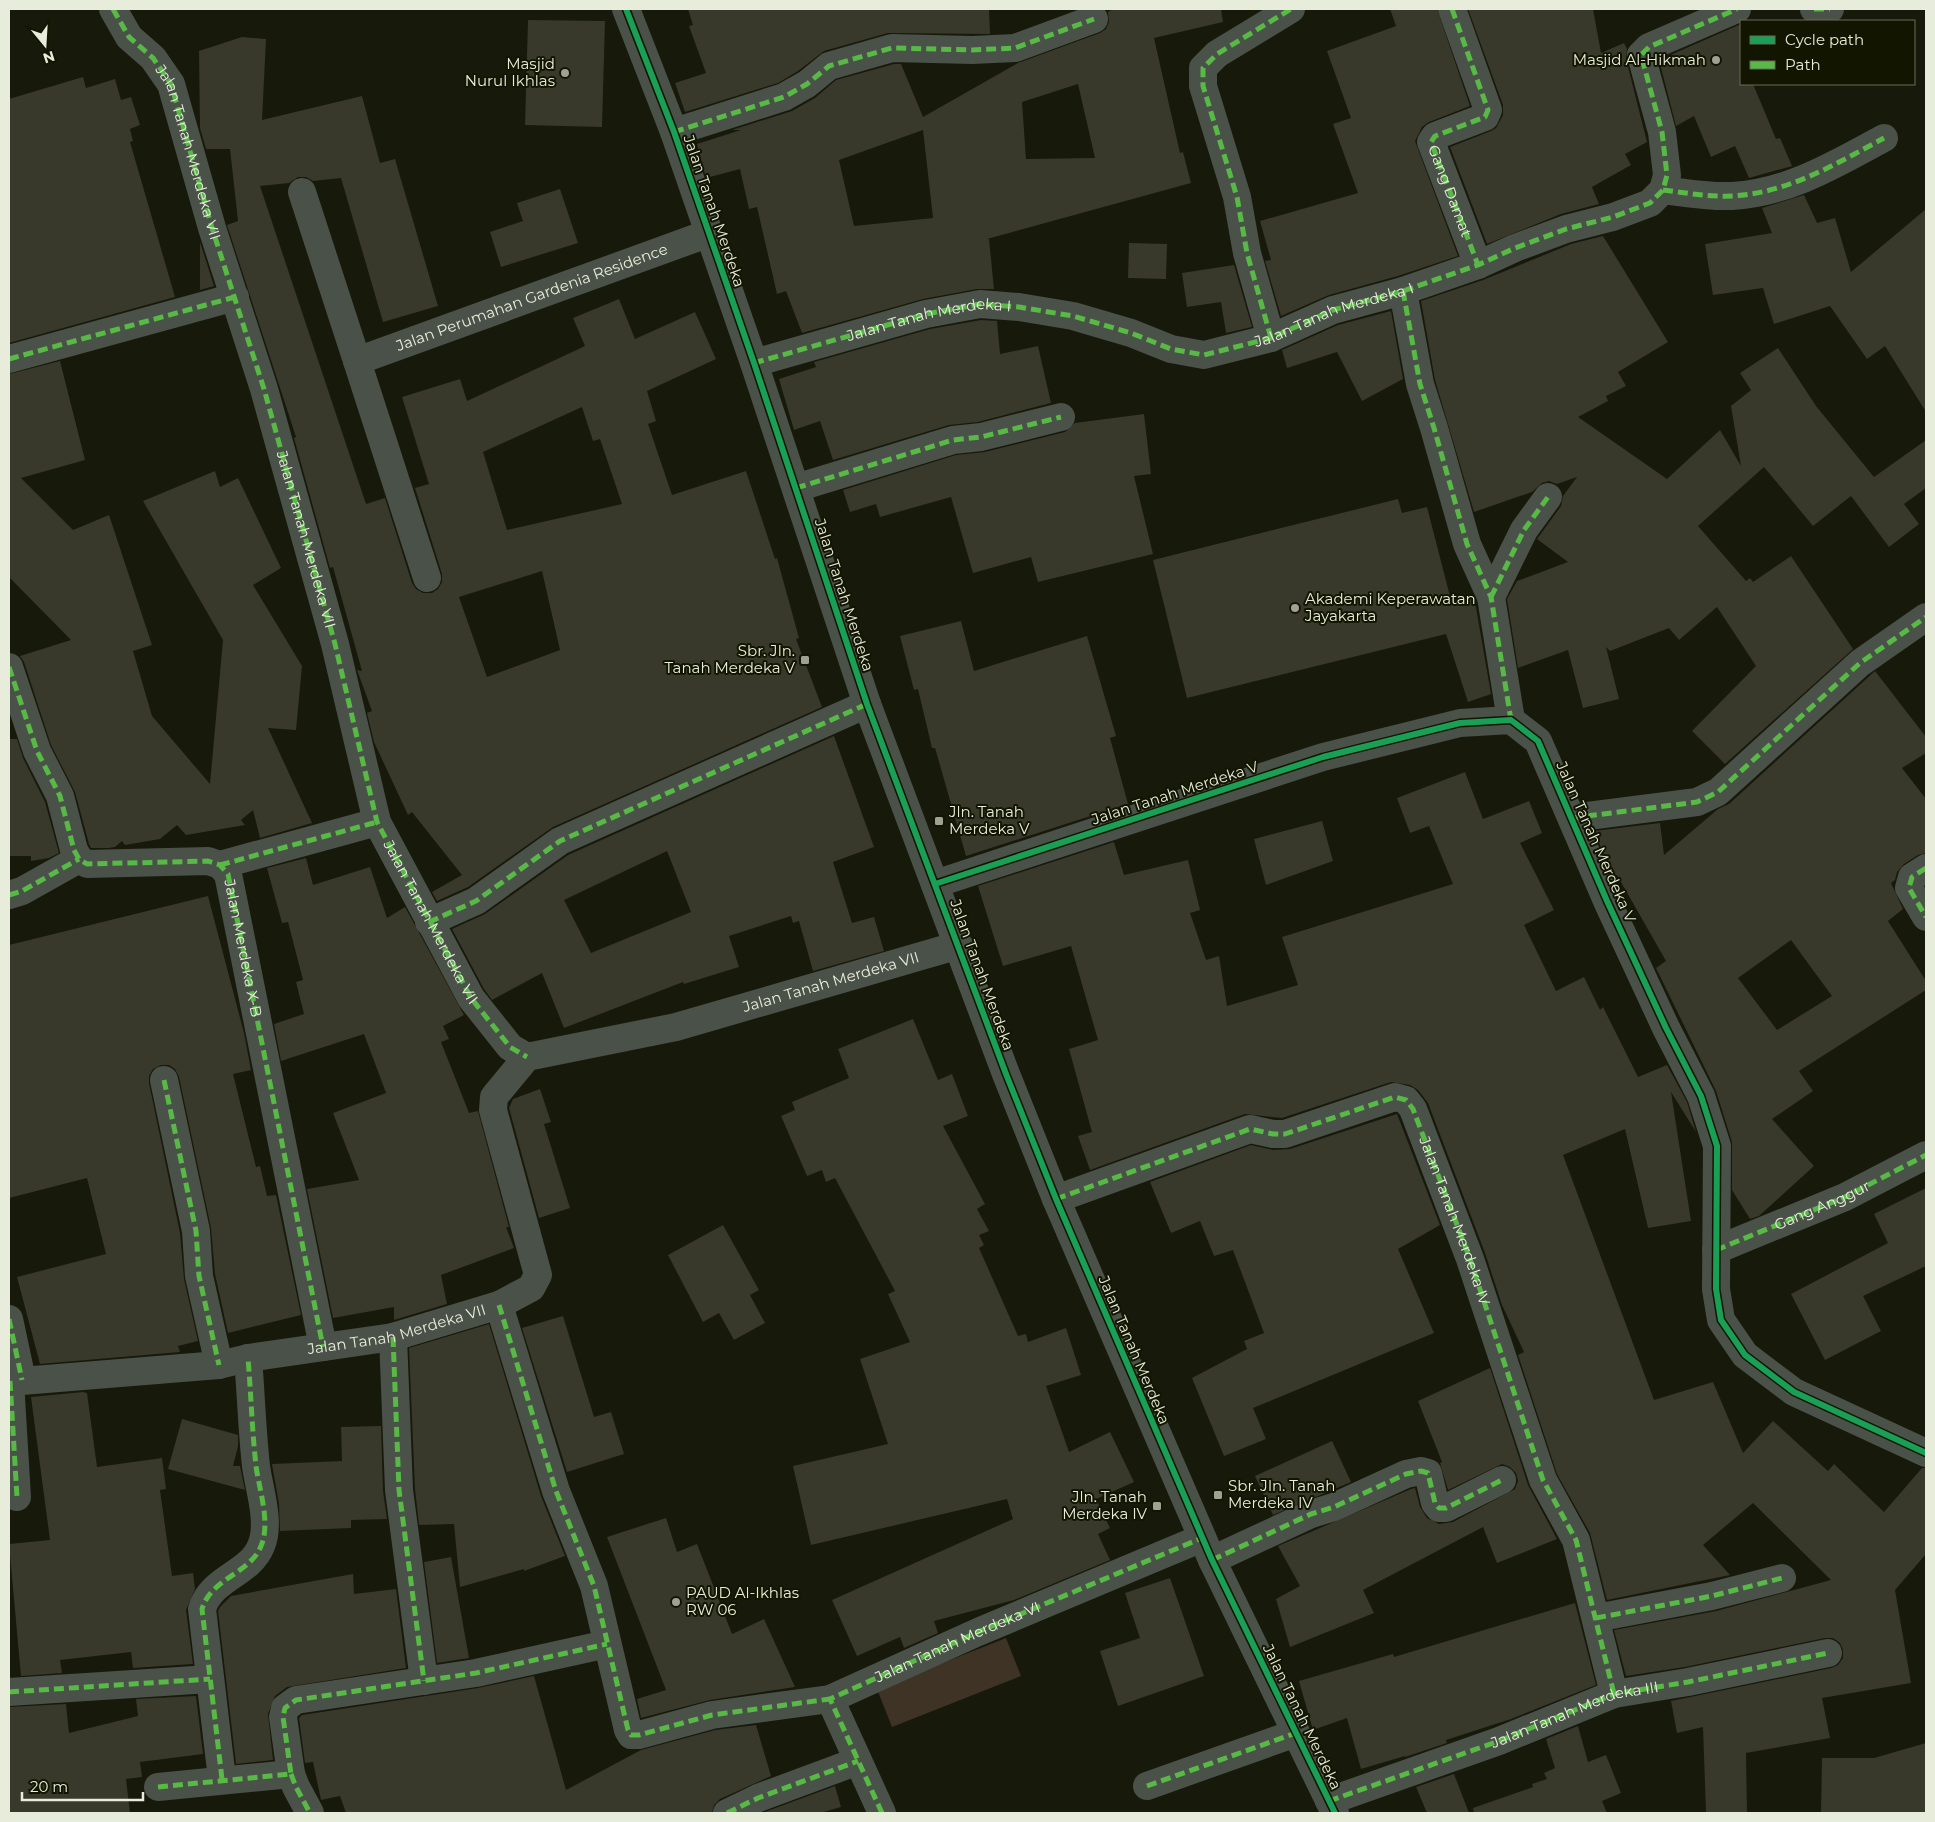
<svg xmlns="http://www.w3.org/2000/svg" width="1935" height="1822" font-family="Montserrat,sans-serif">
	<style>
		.park { fill: #3e3325 }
		.building { fill: #38382b; fill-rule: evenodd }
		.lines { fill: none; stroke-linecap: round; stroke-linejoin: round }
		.minor { stroke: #4a5148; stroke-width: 28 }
		.tertiary { stroke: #4a5148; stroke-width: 28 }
		.quiet { stroke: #58b947; stroke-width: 5; stroke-dasharray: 10 5; stroke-linecap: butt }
		.cycleway-casing { stroke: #121600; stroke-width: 9 }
		.cycleway { stroke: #1a9f57; stroke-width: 6 }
		.poi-dot { fill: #9fa292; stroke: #121600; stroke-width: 2 }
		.labels { text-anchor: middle; stroke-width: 4; stroke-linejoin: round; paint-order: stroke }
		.poi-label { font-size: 15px; fill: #e8ecdb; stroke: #121600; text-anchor: end }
		.street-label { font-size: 15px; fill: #e8ecdb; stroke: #121600 }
	</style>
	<rect width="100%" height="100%" fill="#17190a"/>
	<path class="park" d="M1006 1638 1021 1676 892 1727 877 1689Z"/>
	<path class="building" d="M688 9H989L990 34 888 33 824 51 798 71 778 83 685 112 675 83 706 73 689 26 693 25Z
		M1113 9H1221L1223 22 1154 38 1180 153 1183 152 1191 183 987 239H989L994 289H977L923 299 802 333 786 291 777 294 757 207 749 209 740 169 706 178 697 144 741 130H732L792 111 815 98 836 80 894 64H901L923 117 1018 63 1100 33 1106 29 1109 22 1108 12ZM1078 84 1095 158 1026 159 1022 102ZM923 130 933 218 854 226 839 160Z
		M1390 9H1437L1470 106 1429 122 1422 127 1415 141 1458 256 1398 276 1329 295 1281 316 1265 261 1271 260 1260 221 1358 193 1333 124 1351 118 1327 51 1396 26Z
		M1468 9H1593L1601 53 1624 43 1627 49 1626 59 1647 142 1625 154 1631 165 1592 187 1599 204 1561 214 1487 244 1450 147 1491 131 1496 128 1503 115V105Z
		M528 20 605 21 602 127 525 125Z
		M1741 24V84H1753L1776 139 1780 138 1792 166 1749 178 1735 146 1711 157 1694 116 1676 126 1659 60Z
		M242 37 266 39 262 120 362 96 380 163 395 159 438 306 383 322 341 178 313 181 306 177H298L289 183 260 186 366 504 385 498 412 583 416 589 423 593H432L438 589 442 582V574L415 488 429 484 402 397 460 379 467 401 585 346 573 318 619 299 635 339 695 312 716 359 647 391 656 421 648 424 672 495 746 471 775 559 777 558 799 638 796 639 822 707 553 827 468 887 437 901 432 892 462 875 412 812 408 815 374 742 367 713 372 711 357 670 362 671 333 567 330 568 294 438 296 437 227 225 238 221 230 149H206L200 128 199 51ZM582 407 593 441 600 439 622 504 507 530 483 452ZM542 571 560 650 487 677 459 597Z
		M83 77 86 88 115 79 121 100 131 97 140 125 130 129 133 141 130 142 175 297 9 343V99Z
		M560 189 578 243 501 267 490 232 523 221 517 203Z
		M1804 195 1817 223 1835 218 1851 272 1926 209V412L1885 346 1867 359 1830 306 1774 324 1763 288 1713 295 1705 244 1772 233 1762 208Z
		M1603 236 1668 342 1618 372 1626 386 1606 396 1608 401 1578 417 1667 479 1720 430 1741 466 1731 406 1751 390 1740 373 1778 348 1816 406 1874 477 1926 440V488L1904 504 1919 524 1889 547 1851 496 1813 526 1764 467 1698 526 1746 581 1750 578 1753 582 1791 556 1853 649 1725 764 1692 731 1756 666 1717 607 1679 640 1669 628 1610 651 1606 647 1619 699 1583 708 1568 650 1518 668 1507 599 1517 581 1568 562 1537 539 1561 506 1563 496 1577 477 1557 484 1549 481 1542 483 1532 492 1474 512 1435 380 1421 301 1483 280 1571 244Z
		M200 242 214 286 200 290Z
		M1129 243 1167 244 1166 279 1128 278Z
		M1234 265 1252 327 1226 333 1221 302 1187 307 1182 273Z
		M1391 311 1403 379 1362 401 1337 352 1287 368 1282 350 1338 325Z
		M981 320 997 321 1000 354 1038 346 1051 403 978 422 949 425 833 460 820 421 794 430 779 379 816 367 814 362 930 329Z
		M60 361 85 460 21 478 73 530 109 515 152 645 133 651 152 716 210 784 223 640 143 501 215 471 220 487 238 478 281 568 253 585 302 666 296 730 268 728 312 823 260 838 253 810 241 820 245 825 186 835 177 825 160 839 125 845 122 841 115 847 109 848H91L89 844 75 792 51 745 24 662 20 656 71 640 9 577V374Z
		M1144 414 1151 474 1134 476 1153 554 1038 582 1031 557 973 573 951 497 880 517 876 504 850 512 843 490 956 455 985 452 1065 432 1075 423Z
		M1398 499 1402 513 1427 507 1452 604 1474 596 1491 694 1468 702 1446 634 1187 698 1153 560Z
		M961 621 974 671 1087 636 1116 736 1110 738 1128 804 966 856 935 748H932L918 689 914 690 900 636Z
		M1875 671 1926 737V753L1902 768 1926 799V853L1918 855 1904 864 1897 872 1895 880 1891 883 1903 909 1888 921 1926 981V990L1799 1071 1813 1091 1772 1119 1814 1166 1759 1216 1750 1219 1732 1190V1142L1716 1091 1656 968 1666 961 1617 875 1613 876 1594 831 1660 823 1664 855 1718 809 1729 804ZM1791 940 1832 996 1777 1030 1738 978Z
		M834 736 874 847 833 862 852 923 874 917 884 951 813 971 799 921 793 923 791 916 729 936 739 967 684 984 683 982 564 1028 542 973 492 1000 484 989 452 929 485 914 568 855ZM667 851 691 912 591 953 564 900Z
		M9 739H17L23 758 45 802 59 853 49 858 31 861V856H9Z
		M1465 772 1483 819 1529 801 1542 833 1520 843 1554 910 1524 925 1556 991 1584 977 1600 1010 1603 1007 1638 1077 1667 1065 1687 1102 1696 1132 1671 1092 1691 1221 1648 1228 1625 1129 1563 1155 1654 1400 1713 1382 1743 1453 1773 1421 1828 1471 1834 1464 1884 1512 1922 1468H1926V1554L1895 1590 1911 1683 1822 1698 1830 1738 1746 1753 1747 1813H1706L1703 1727 1677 1733 1671 1701 1831 1668 1838 1665 1843 1658V1650L1840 1643 1833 1638H1825L1685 1667 1626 1676 1614 1630 1716 1611 1831 1580 1753 1503 1703 1545 1730 1575 1607 1600 1590 1533 1557 1474 1518 1355 1524 1352 1502 1305 1485 1253 1428 1103 1418 1090 1410 1085 1391 1082 1282 1118 1245 1114 1090 1170 1078 1136 1092 1132 1069 1049 1098 1040 1071 946 1003 966 978 886 1114 842 1124 875 1188 860 1200 910 1190 913 1206 960 1219 956 1227 1006 1298 985 1282 937 1453 884 1429 826 1410 833 1397 798Z
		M1322 821 1333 861 1266 885 1254 839Z
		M306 858 313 885 370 867 387 918 405 907 464 1015 443 1026 449 1039 441 1042 469 1113 478 1111 509 1227H506L514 1248 441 1275 447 1304 394 1320V1307L333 1318 307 1189 359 1180 333 1113 386 1093 364 1034 281 1061 274 1024 304 1014 296 982 303 980 288 922 282 923 267 868Z
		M208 896 244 1033 251 1070 233 1074 256 1167 260 1166 267 1196 276 1195 301 1315 228 1333 215 1274 211 1228 179 1077 175 1069 169 1065H161L153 1069 149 1076V1083L180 1233 184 1279 198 1341 178 1346 180 1352 40 1364 17 1277 106 1254 87 1178 9 1198V945Z
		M913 1019 938 1080 952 1074 968 1116 943 1126 985 1204 977 1209 989 1231 979 1235 984 1245 979 1248 1018 1336 1026 1334 1028 1342 1066 1328 1081 1375 1046 1386 1069 1452 1110 1432 1134 1482 1096 1499 1110 1528 1098 1534 1110 1560 1014 1600 934 1621 938 1633 904 1648 900 1637 857 1656 832 1600 1013 1519 1007 1499 811 1545 793 1466 888 1444 860 1359 910 1342 888 1294 895 1291 835 1178 826 1182 822 1170 807 1176 781 1116 795 1110 792 1102 849 1078 838 1049Z
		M540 1089 551 1122 544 1124 570 1208 539 1218 509 1108 513 1099Z
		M1397 1114 1440 1225 1398 1249 1434 1333 1253 1408 1266 1439 1224 1456 1192 1378 1247 1349 1244 1341 1264 1333 1233 1250 1214 1256 1200 1221 1171 1233 1150 1182 1251 1145 1273 1150 1290 1149Z
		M1926 1188V1266L1863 1296 1881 1331 1825 1360 1791 1294 1888 1243 1874 1214Z
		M723 1225 759 1290 750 1295 765 1323 734 1340 719 1313 703 1322 668 1255Z
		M563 1316 594 1417 611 1412 624 1454 567 1472 522 1328Z
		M489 1324 541 1496 565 1556 524 1571V1569L460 1587 454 1524 419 1525 415 1489 409 1348Z
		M1490 1368 1528 1485 1557 1539 1497 1563 1483 1527 1363 1590 1374 1613 1290 1647 1276 1599 1300 1586 1278 1546 1411 1489 1415 1488 1420 1507 1427 1518 1439 1524 1453 1522 1515 1489 1518 1481 1516 1473 1510 1467 1502 1464 1448 1490 1440 1463 1442 1462 1418 1401Z
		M83 1392 87 1393 97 1467 162 1458 166 1489 160 1490 172 1576 193 1573 195 1589 186 1610 193 1664 133 1668 131 1652 60 1660 62 1673 21 1676 9 1544 50 1540 31 1397Z
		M182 1419 238 1435V1446L233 1466H240L245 1490 168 1469Z
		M381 1426 383 1491 387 1519 351 1520V1528L280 1531 279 1504 272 1464 342 1461 341 1427Z
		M1332 1441 1351 1482 1273 1515 1255 1476Z
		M666 1518 677 1552 697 1544 732 1634 764 1619 795 1687 710 1700 641 1718 637 1699 666 1690 607 1537Z
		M451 1557 469 1658 437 1663 424 1562Z
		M353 1574 354 1594 396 1589 406 1668 287 1687 275 1696 268 1714 273 1760 236 1764 218 1611 220 1607 231 1596Z
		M1170 1578 1204 1676 1118 1706 1100 1651 1140 1638 1125 1593Z
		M1575 1603 1596 1685 1511 1719 1446 1740 1447 1743 1405 1757V1756L1361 1769 1347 1718 1313 1730 1299 1681 1393 1654 1394 1657Z
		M534 1676 566 1790 641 1750 715 1730 756 1725 771 1776 720 1799 714 1805 712 1813H346L340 1796 321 1800 313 1762 305 1763 299 1718 302 1715 478 1688Z
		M196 1696 203 1754 140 1762 142 1777 126 1779 130 1813H9V1707L66 1704 69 1733 138 1716 136 1699Z
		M1578 1726 1588 1762 1606 1755 1621 1793 1602 1801 1607 1813H1474L1473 1808 1533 1787 1532 1784 1547 1779 1544 1773 1555 1768 1546 1739Z
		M1926 1743V1813H1821L1822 1758H1874Z
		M1454 1774 1469 1813H1427L1416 1787Z
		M835 1786 841 1807 820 1813H762Z"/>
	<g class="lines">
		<g class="minor">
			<path id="s1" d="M113 9 129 37 153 58 171 84 212 228 264 389 335 644 377 822 471 998 510 1047 527 1057"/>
			<path d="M1452 9 1488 110 1485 117 1435 136 1431 142 1478 265"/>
			<path d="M1814 9H1830"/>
			<path d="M674 132 784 97 807 84 829 66 892 48 972 50 1015 48 1094 19"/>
			<path d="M1663 190C1686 193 1709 197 1732 196 1788 193 1836 164 1884 138"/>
			<path d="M302 192 357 361"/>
			<path d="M1403 291 1420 384 1434 428 1467 544 1491 597 1511 720"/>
			<path d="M1271 338 1247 253 1237 197 1203 86V68L1217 54 1291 9"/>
			<path d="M9 359 235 297"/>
			<path d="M754 363 926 314 980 304 1019 307 1073 316 1131 333 1171 349 1204 355 1271 338 1333 310 1403 291 1478 265 1515 248 1566 229 1613 217 1650 203 1663 190 1667 175 1662 132 1641 55 1649 47 1737 9"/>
			<path d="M796 488 953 440 981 437 1061 417"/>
			<path id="s2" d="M427 578 357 361 707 234"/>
			<path d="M1491 597 1524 530 1548 497"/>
			<path id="s3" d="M9 667 37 751 60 796 74 850 79 859 87 864 208 861 220 865 228 874 323 1347"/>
			<path d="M1572 818 1697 802 1718 792 1860 663 1926 617"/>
			<path d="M220 865 377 822"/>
			<path d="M1926 868 1912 877 1909 888 1926 917"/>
			<path d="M935 884 1323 757 1460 723 1511 720 1538 741 1607 901 1666 1028 1701 1096 1717 1146 1716 1289 1721 1320 1745 1355 1794 1392 1926 1453"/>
			<path d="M9 895 22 891 79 859"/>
			<path d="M429 922 476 901 560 841 867 704"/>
			<path d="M164 1080 196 1231 199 1276 219 1365"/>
			<path id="s4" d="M1056 1199 1250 1129 1273 1134H1285L1395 1097 1406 1100 1413 1109 1470 1259 1543 1480 1576 1540 1614 1694"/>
			<path id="s5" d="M1716 1250 1845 1197 1926 1155"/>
			<path d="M499 1305 556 1491 594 1586 628 1730 631 1735H639L712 1715 830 1699"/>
			<path d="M9 1319 22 1380"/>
			<path d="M393 1337 399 1490 424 1681"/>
			<path d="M10 1381 17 1497"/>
			<path id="s6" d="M9 1382 219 1365 248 1358 393 1337 499 1305 531 1288 538 1275 493 1110 494 1097 527 1057 676 1027 959 945"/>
			<path d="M1212 1560 1311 1514 1334 1507 1406 1474 1421 1471 1428 1473 1435 1503 1439 1508H1446L1502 1480"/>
			<path d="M1596 1618 1712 1596 1782 1578"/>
			<path d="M9 1692 210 1679"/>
			<path d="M291 1774 296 1787 310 1813"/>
			<path d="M222 1779 202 1609C211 1578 250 1574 261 1546 271 1523 259 1489 256 1466 252 1430 251 1394 248 1358"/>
			<path d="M1147 1786 1296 1733"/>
			<path d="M158 1787 291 1774 283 1717 285 1708 296 1700 476 1673 607 1644"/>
			<path id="s7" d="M1329 1801 1499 1741 1614 1694 1688 1682 1828 1653"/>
			<path d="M727 1813 758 1798 858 1761"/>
			<path id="s8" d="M882 1813 830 1699 978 1632 1202 1538"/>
		</g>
		<path class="tertiary" d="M626 9 674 132 754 363 867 704 1006 1074 1056 1199 1212 1560 1335 1813"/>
		<g class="quiet">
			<path d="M113 9 129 37 153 58 171 84 212 228 264 389 335 644 377 822 471 998 510 1047 527 1057"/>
			<path id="s9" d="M1452 9 1488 110 1485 117 1435 136 1431 142 1478 265"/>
			<path d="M1814 9H1830"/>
			<path d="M674 132 784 97 807 84 829 66 892 48 972 50 1015 48 1094 19"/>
			<path d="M1663 190C1686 193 1709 197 1732 196 1788 193 1836 164 1884 138"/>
			<path d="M1403 291 1420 384 1434 428 1467 544 1491 597 1511 720"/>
			<path d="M1271 338 1247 253 1237 197 1203 86V68L1217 54 1291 9"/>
			<path d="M9 359 235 297"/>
			<path id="s10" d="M754 363 926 314 980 304 1019 307 1073 316 1131 333 1171 349 1204 355 1271 338 1333 310 1403 291 1478 265 1515 248 1566 229 1613 217 1650 203 1663 190 1667 175 1662 132 1641 55 1649 47 1737 9"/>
			<path d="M796 488 953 440 981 437 1061 417"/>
			<path d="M1491 597 1524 530 1548 497"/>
			<path d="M9 667 37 751 60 796 74 850 79 859 87 864 208 861 220 865 228 874 323 1347"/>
			<path d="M1572 818 1697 802 1718 792 1860 663 1926 617"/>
			<path d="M220 865 377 822"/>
			<path d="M1926 868 1912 877 1909 888 1926 917"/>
			<path d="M9 895 22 891 79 859"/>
			<path d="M429 922 476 901 560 841 867 704"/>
			<path d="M164 1080 196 1231 199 1276 219 1365"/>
			<path d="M1056 1199 1250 1129 1273 1134H1285L1395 1097 1406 1100 1413 1109 1470 1259 1543 1480 1576 1540 1614 1694"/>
			<path d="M1716 1250 1845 1197 1926 1155"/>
			<path d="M499 1305 556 1491 594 1586 628 1730 631 1735H639L712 1715 830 1699"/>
			<path d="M9 1319 22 1380"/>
			<path d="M393 1337 399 1490 424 1681"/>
			<path d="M10 1381 17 1497"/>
			<path d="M1212 1560 1311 1514 1334 1507 1406 1474 1421 1471 1428 1473 1435 1503 1439 1508H1446L1502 1480"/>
			<path d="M1596 1618 1712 1596 1782 1578"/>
			<path d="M9 1692 210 1679"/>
			<path d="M291 1774 296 1787 310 1813"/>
			<path d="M222 1779 202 1609C211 1578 250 1574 261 1546 271 1523 259 1489 256 1466 252 1430 251 1394 248 1358"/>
			<path d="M1147 1786 1296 1733"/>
			<path d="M158 1787 291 1774 283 1717 285 1708 296 1700 476 1673 607 1644"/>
			<path d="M1329 1801 1499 1741 1614 1694 1688 1682 1828 1653"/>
			<path d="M727 1813 758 1798 858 1761"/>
			<path d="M882 1813 830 1699 978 1632 1202 1538"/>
		</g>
		<defs>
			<path id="cycleway" d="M626 9 674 132 754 363 867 704 1006 1074 1056 1199 1212 1560 1335 1813
				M935 884 1323 757 1460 723 1511 720 1538 741 1607 901 1666 1028 1701 1096 1717 1146 1716 1289 1721 1320 1745 1355 1794 1392 1926 1453"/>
		</defs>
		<use href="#cycleway" class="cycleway-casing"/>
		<use href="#cycleway" class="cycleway"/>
	</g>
	<g class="poi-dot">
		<circle cx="1716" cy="60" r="5"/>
		<circle cx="565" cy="73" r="5"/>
		<circle cx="1295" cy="608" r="5"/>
		<rect x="800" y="655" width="10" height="10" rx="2.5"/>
		<rect x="934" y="816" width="10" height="10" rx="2.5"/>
		<rect x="1213" y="1490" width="10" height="10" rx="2.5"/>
		<rect x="1152" y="1501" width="10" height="10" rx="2.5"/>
		<circle cx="676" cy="1602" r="5"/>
	</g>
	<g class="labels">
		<g class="poi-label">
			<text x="1706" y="65">Masjid Al-Hikmah</text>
			<text x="555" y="69">Masjid<tspan x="555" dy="17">Nurul Ikhlas</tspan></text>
			<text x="1305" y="604" text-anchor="start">Akademi Keperawatan<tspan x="1305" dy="17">Jayakarta</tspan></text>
			<text x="795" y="656">Sbr. Jln.<tspan x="795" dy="17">Tanah Merdeka V</tspan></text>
			<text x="949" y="817" text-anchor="start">Jln. Tanah<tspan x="949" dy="17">Merdeka V</tspan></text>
			<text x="1228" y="1491" text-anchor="start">Sbr. Jln. Tanah<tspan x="1228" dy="17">Merdeka IV</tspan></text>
			<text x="1147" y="1502">Jln. Tanah<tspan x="1147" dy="17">Merdeka IV</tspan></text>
			<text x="686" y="1598" text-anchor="start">PAUD Al-Ikhlas<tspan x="686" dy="17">RW 06</tspan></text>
		</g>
		<g class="street-label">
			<text dy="5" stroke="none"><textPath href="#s1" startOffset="166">Jalan Tanah Merdeka VII</textPath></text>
			<text dy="5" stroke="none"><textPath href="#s9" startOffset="228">Gang Damat</textPath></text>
			<text transform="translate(714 211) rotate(71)" y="5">Jalan Tanah Merdeka</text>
			<text dy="5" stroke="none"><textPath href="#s2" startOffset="414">Jalan Perumahan Gardenia Residence</textPath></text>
			<text dy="5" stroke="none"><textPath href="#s10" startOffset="601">Jalan Tanah Merdeka I</textPath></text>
			<text dy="5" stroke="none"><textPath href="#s10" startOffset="181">Jalan Tanah Merdeka I</textPath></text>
			<text dy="5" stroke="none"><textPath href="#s1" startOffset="571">Jalan Tanah Merdeka VII</textPath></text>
			<text transform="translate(844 595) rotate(72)" y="5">Jalan Tanah Merdeka</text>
			<text transform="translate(1175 793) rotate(-18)" y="5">Jalan Tanah Merdeka V</text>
			<text transform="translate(1596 842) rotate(66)" y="5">Jalan Tanah Merdeka V</text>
			<text dy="5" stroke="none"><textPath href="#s1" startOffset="976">Jalan Tanah Merdeka VII</textPath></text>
			<text dy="5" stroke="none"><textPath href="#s3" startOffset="436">Jalan Merdeka X-B</textPath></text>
			<text transform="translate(982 975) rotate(70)" y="5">Jalan Tanah Merdeka</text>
			<text dy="5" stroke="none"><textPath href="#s6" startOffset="1098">Jalan Tanah Merdeka VII</textPath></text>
			<text dy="5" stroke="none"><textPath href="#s5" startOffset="115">Gang Anggur</textPath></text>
			<text dy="5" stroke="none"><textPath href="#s4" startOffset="500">Jalan Tanah Merdeka IV</textPath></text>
			<text dy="5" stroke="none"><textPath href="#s6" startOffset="392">Jalan Tanah Merdeka VII</textPath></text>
			<text transform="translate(1134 1350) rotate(67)" y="5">Jalan Tanah Merdeka</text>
			<text dy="5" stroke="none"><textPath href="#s8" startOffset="265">Jalan Tanah Merdeka VI</textPath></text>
			<text dy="5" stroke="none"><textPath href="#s7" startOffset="261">Jalan Tanah Merdeka III</textPath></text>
			<text transform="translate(1302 1717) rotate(64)" y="5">Jalan Tanah Merdeka</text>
		</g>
	</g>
	<rect width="1935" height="1822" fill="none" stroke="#e8ecdb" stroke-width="20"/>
	<rect x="1740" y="20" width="175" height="65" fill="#121600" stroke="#686c58"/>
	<rect x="1750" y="36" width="25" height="8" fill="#1a9f57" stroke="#686c58"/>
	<text x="1785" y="45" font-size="15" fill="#e8ecdb">Cycle path</text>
	<rect x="1750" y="61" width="25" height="8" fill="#58b947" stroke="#686c58"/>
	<text x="1785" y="70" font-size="15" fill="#e8ecdb">Path</text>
	<g transform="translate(45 45) rotate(162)" stroke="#121600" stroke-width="4" paint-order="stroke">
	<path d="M0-4L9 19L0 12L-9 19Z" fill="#e8ecdb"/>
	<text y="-8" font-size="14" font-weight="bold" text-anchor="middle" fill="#e8ecdb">N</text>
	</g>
	<path d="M22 1792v8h121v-8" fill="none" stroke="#e8ecdb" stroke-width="2.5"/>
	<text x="30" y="1792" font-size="15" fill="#e8ecdb" stroke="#121600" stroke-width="4" paint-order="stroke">20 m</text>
</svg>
